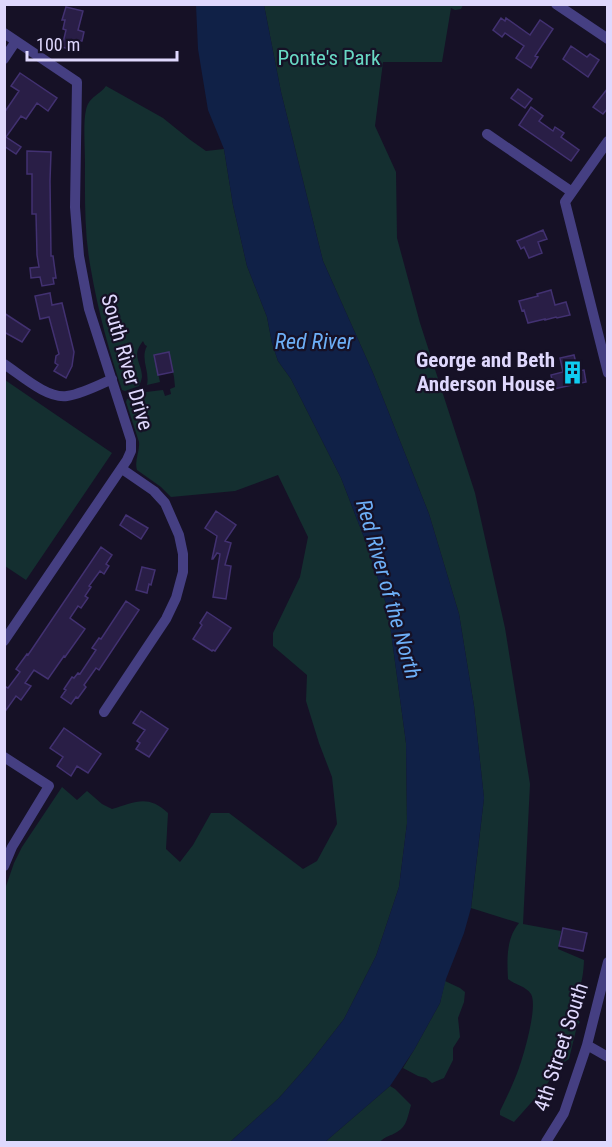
<svg xmlns="http://www.w3.org/2000/svg" width="612" height="1147" font-family="'Roboto Condensed',sans-serif">
	<style>
		.green { fill: #142f30 }
		.water { fill: #102147 }
		.building { fill: #291e46; stroke: #423171; stroke-width: 1.5 }
		.lines { fill: none; stroke-linecap: round; stroke-linejoin: round }
		.minor { stroke: #453f82; stroke-width: 10 }
		.labels { text-anchor: middle; stroke-width: 4.5; stroke-linejoin: round; paint-order: stroke }
		.park-label { font-size: 21px; fill: #68d9c4; stroke: #161126 }
		.poi-label { font-size: 21px; font-weight: bold; fill: #dfd8fd; stroke: #161126; text-anchor: end }
		.street-label { font-size: 21px; fill: #dfd8fd; stroke: #161126 }
		.water-label { font-size: 22px; font-style: italic; fill: #6daff7; stroke: #161126 }
	</style>
	<rect width="100%" height="100%" fill="#161126"/>
	<path class="green" d="M264 5H463L461 9 455 10 451 8 442 62H383L375 126 396 172 397 238 420 323 475 493 505 628 530 784 523 924 561 931 558 949 584 960C583 985 579 990 567 1012L580 1022 577 1026 569 1059 560 1065 545 1087 514 1122 500 1115V1111C507 1097 514 1082 519 1068 524 1054 538 1006 531 994 526 986 515 985 508 979 507 959 506 939 519 923L471 908 484 798 474 706 459 614 429 514 373 373 323 261 281 92Z
		M106 86 163 118 189 139 206 151 224 149 233 205 247 266 267 317 272 343 278 361 291 379 341 478 367 545 388 610 406 743 407 823 399 887 376 956 344 1019 309 1064 279 1098 230 1142H5L4 892 14 863 22 847 62 787 77 800 87 791 102 804 112 809C135 802 148 794 168 813L166 849 180 862 193 845 211 813H229L303 869 317 861 337 824 332 777 319 743 306 701 307 675 273 646V633L300 577 308 537 278 475 235 491 171 497 161 487 137 470C134 461 140 451 139 442L126 402 127 399 146 392 163 390 165 396 171 394 170 389 175 387 174 377 169 352 154 355 160 382 147 385C150 371 140 359 147 346L145 345 143 341C131 356 141 361 142 376 142 379 140 384 139 386L125 391 122 390C109 351 98 311 91 270 84 234 85 197 85 160 85 147 83 122 86 110 89 96 100 95 106 86Z
		M5 380 112 453 26 580 5 566Z
		M445 981 460 988 465 992 464 1002 458 1018 460 1037 453 1048V1060L444 1078 432 1083 426 1078 418 1076 403 1068 414 1050 440 1003Z
		M390 1086 395 1089 411 1105C408 1115 407 1127 397 1132 391 1136 385 1136 380 1142H325Z"/>
	<path class="water" d="M196 5H264L281 92 323 261 373 373 429 514 459 614 474 706 484 798 471 908 464 933 446 979 440 1003 414 1050 390 1086 325 1142H230L279 1098 309 1064 344 1019 376 956 399 887 407 823 406 743 388 610 367 545 341 478 291 379 278 361 272 343 267 317 247 266 233 205 224 149 208 110 198 49Z"/>
	<path class="building" d="M66 7 83 11 78 30 84 32 82 41H79L76 51 62 47 66 30 63 29 65 20H62Z
		M501 18 505 21 506 18 530 35 540 20 553 29 535 56 538 57 531 68 516 58 524 46 505 33 502 37 493 30Z
		M571 46 587 57 590 54 599 60 588 77 563 59Z
		M20 73 57 98 48 111 37 103 26 119 21 116 6 137 21 147 16 154 4 146V113L19 91 11 86Z
		M608 88V108L603 114 593 107Z
		M518 89 532 99 525 108 511 98Z
		M531 107 543 116 539 121 553 131 555 127 564 133 561 137 579 150 571 161 519 125Z
		M27 151 51 152 50 181 51 256H53L56 278H53L54 284 42 286 40 277 31 278 30 268 39 267 37 255 36 214H32V174H27Z
		M543 230 547 239 538 242 542 253 529 258 524 247 521 249 517 241Z
		M551 290 555 305 566 302 570 315 557 318 556 317 545 320V319L528 323 524 310 522 311 519 301 538 296 537 294Z
		M50 293 52 305 62 303 74 352 72 366 66 378 54 371 58 365 55 363 56 356 59 354 49 317 40 319 35 296Z
		M4 313 30 330 22 342 4 332Z
		M169 352 173 372 158 375 154 355Z
		M574 355 578 371 584 370 586 382 554 389 548 386 552 380 551 375 563 372 560 358Z
		M216 511 236 525 225 541 231 543 225 565 231 566 226 599 213 597 220 554 217 553 213 559H212L217 536 205 528Z
		M126 515 148 528 141 539 120 525Z
		M101 547 112 555 106 564 109 566 104 574 100 571 89 586 91 587 85 596 88 598 81 608 78 606 70 618 85 629 65 657 64 656 48 679 34 670 25 683 31 686 21 700 16 696 4 713V686L8 688 20 672 16 669 27 654 28 655Z
		M142 567 155 570 151 585 149 584 147 593 136 590Z
		M126 601 139 610 99 670 96 668 84 685 86 687 78 698 76 697 71 704 61 697 66 690 64 689 72 677 74 678 78 673 80 674 96 650 92 648 99 638 101 639Z
		M207 612 231 628 215 651 213 650 212 651 193 639 202 625 200 623Z
		M141 711 168 729 149 757 136 749 140 743 137 741 145 730 133 723Z
		M64 728 101 754 88 773 77 766 71 776 57 766 63 757 50 748Z
		M563 928 587 933 583 951 559 946Z"/>
	<g class="lines">
		<path class="minor" d="M556 4 608 39
			M4 33 77 82 75 207 79 256 89 309 131 440V451L127 460 4 641
			M4 59 16 41
			M487 134 572 192
			M608 141 565 202 608 373
			M4 364C21 375 47 399 67 396 81 394 99 385 112 379
			M104 712 166 619 176 598 183 572V554L179 535 165 503 154 491 122 469
			M4 757 49 786 12 847 4 866
			M587 1045 608 1057
			M546 1142 564 1113 587 1045 608 962"/>
	</g>
	<defs>
		<symbol id="building-bare" viewBox="-9 -9 18 18"><path d="M-4-6H4V6H1V3H-1V6H-4ZM-2.5-4.3h1.7v1.8h-1.7ZM.8-4.3h1.7v1.8H.8ZM-2.5-1h1.7V.8h-1.7ZM.8-1h1.7V.8H.8Z" fill="#10cdf1" stroke="#161126" stroke-width="2.5" paint-order="stroke"/></symbol>
	</defs>
	<g fill-rule="evenodd">
		<use href="#building-bare" x="556" y="356" width="33" height="33"/>
	</g>
	<g class="labels">
		<g class="park-label">
			<text x="329" y="65">Ponte's Park</text>
		</g>
		<g class="poi-label">
			<text x="555" y="367">George and Beth<tspan x="555" dy="24">Anderson House</tspan></text>
		</g>
		<g class="street-label">
			<text transform="translate(127 362) rotate(74)" y="7">South River Drive</text>
			<text transform="translate(561 1047) rotate(-72)" y="7">4th Street South</text>
		</g>
		<g class="water-label">
			<text x="314" y="349">Red River</text>
			<text transform="translate(389 589) rotate(74)" y="8">Red River of the North</text>
		</g>
	</g>
	<rect width="612" height="1147" fill="none" stroke="#dfd8fd" stroke-width="12"/>
	<path d="M27 51v9h150v-9" fill="none" stroke="#dfd8fd" stroke-width="3"/>
	<text x="36" y="51" font-size="18" fill="#dfd8fd" stroke="#161126" stroke-width="4.5" paint-order="stroke">100 m</text>
</svg>
